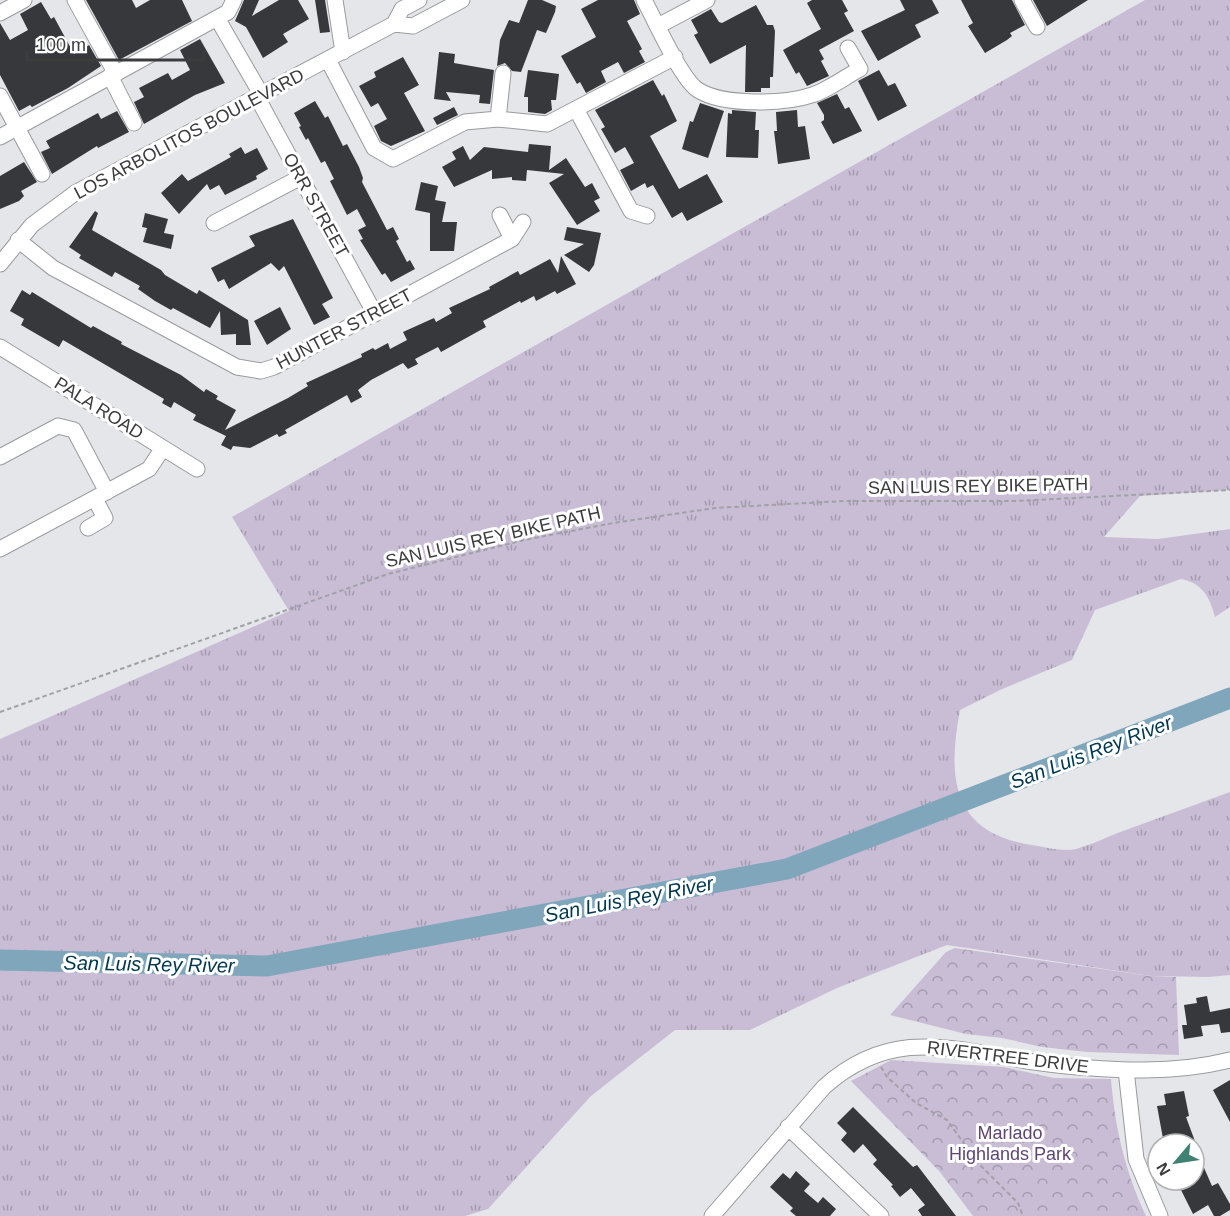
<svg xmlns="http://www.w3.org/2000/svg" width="1230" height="1216" font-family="Arial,sans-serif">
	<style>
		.grass { fill: url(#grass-tufts) }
		.park { fill: url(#park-crowns) }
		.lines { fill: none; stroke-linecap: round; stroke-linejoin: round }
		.river { stroke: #80a6bb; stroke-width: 21 }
		.building { fill: #36383b }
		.minor-casing { stroke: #999b9e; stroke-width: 17 }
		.path { stroke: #a1a1a5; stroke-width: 2; stroke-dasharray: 4.5 3; stroke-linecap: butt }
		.minor { stroke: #fff; stroke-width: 15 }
		.labels { text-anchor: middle; stroke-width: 6; stroke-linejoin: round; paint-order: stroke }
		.street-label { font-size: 18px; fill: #3c3c3e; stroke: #fff }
		.park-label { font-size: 18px; fill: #5e4575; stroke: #fff }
		.water-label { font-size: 20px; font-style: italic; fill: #01384f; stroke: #fff }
	</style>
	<defs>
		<pattern id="grass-tufts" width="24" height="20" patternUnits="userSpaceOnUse" patternTransform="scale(1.5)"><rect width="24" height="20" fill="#c9bdd6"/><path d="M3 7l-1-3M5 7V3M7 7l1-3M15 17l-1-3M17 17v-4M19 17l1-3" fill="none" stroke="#a49baf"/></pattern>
		<pattern id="park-crowns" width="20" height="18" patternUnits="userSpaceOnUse" patternTransform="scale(1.5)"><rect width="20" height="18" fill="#c9bdd6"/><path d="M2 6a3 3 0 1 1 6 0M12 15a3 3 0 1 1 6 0" fill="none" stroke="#a49baf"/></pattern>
	</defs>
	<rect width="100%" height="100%" fill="#e5e6ea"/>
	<path class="grass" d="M1145 0H1230V490L1140 496 1104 537 1158 539 1230 529V607L1215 617C1210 597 1202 583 1181 579L1095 610 1072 660 1000 690 960 710C948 774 950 830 1026 844 1040 846 1061 852 1076 849 1091 845 1107 837 1123 831 1159 818 1194 805 1230 792V975L1209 977 1151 976 947 945 837 988 750 1030H675L591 1096 488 1209 465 1216H0V739L289 611 232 517Z"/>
	<path class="park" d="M955 948 1151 976 1176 977 1179 1055 1087 1052 1042 1047 1002 1038 966 1034 890 1015 946 952Z
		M891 1060 1004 1067 1054 1078 1111 1079C1115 1128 1125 1171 1146 1216H973L940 1172 851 1081Z"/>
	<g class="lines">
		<path class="river" d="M0 960 267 966 787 869 1230 698"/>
	</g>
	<path class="building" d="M86 0H132L136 8 150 0H182L192 21 119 60Z
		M244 0H259L252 16 279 0H298L309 19 283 34 288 42 263 58 246 27 235 21Z
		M315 0H325L330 32 320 33Z
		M528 0H542L556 6 555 12 546 33 537 30 521 72 512 71 505 63 497 66 500 40 509 20 519 23Z
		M598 0H634L640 14 627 21 642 49 639 51 645 62 624 73 618 62 601 71 606 82 586 93 580 82 577 84 561 56 596 37 581 9Z
		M812 0H842L848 11 844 13 854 31 819 50 824 59 821 61 829 76 807 86 799 72 796 74 783 50 821 29 807 3Z
		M900 0H932L939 13 915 25 921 37 878 61 861 31 905 10Z
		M961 0H1012L1025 25 1010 33 1012 36 1007 40 985 53 968 26 973 23Z
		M1033 0H1088L1047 26Z
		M41 2 51 19 54 17 74 54 89 45 101 66 68 88 32 107 30 105 19 111 0 75V23L10 40 28 30 20 14Z
		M756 5 767 25H773L775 31 773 77H770V88H761V92H745L746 45 710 64 694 35 698 33 691 20 711 9 719 22 722 23Z
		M200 39 225 83 195 95 144 124 134 102 144 97 139 88 168 73 172 80 190 70 180 50Z
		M439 52 455 54 454 63 494 70 490 104 479 103 480 95 446 92 451 101 434 99Z
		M403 57 419 85 404 93 425 131 391 146 381 141 374 126 387 119 378 103 371 107 359 86 376 77 374 72Z
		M528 70 559 74 556 100H551L552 110 545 114 528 112V97H524Z
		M879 70 888 86 895 83 907 106 878 121 858 81Z
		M653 80 662 96 664 94 677 121 650 136 679 189 707 174 723 202 687 221 682 212 672 218 653 185 647 188 645 183 631 191 620 170 634 163 625 147 615 153 601 129 605 127 595 110Z
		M837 94 845 109 849 107 862 131 833 144 821 122 824 120V115L817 103Z
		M315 101 325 118 328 116 343 146 347 144 359 167 363 178 362 182 387 230 393 227 399 239 396 241 407 262 410 260 415 269 391 282 385 273 382 275 360 240 363 239 358 230 366 226 357 209 347 215 330 181 334 179 325 161 321 163 308 138 306 140 299 127 301 126 294 113Z
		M700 103 724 111 708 158 682 149 690 121 693 122Z
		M454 107 458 115 437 125 433 118Z
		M732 110 756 112 755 130H759L758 158 726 157 728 113 732 114Z
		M797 110 798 127 805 126 810 159 778 164 774 131H777L776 112Z
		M117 111 129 132 98 148 97 146 52 174 41 152 50 148 46 141 98 113 101 119Z
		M529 144 551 146 549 170 566 158 585 187 592 183 600 198 594 201 600 211 577 225 549 183 564 174 527 170 526 181 512 180V177L492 179V170L454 187 442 167 456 159 452 152 463 146 470 160 484 147 528 152Z
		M241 147 245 154 257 148 268 169 256 176 257 179 225 195 219 185 210 190 207 184 179 214 161 193 182 174 188 181 231 157 229 154Z
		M24 162 37 182 21 191 24 196 19 201 0 209V176Z
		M421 182 438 186 435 200 446 202 442 222H457L454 251H430V213L415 210Z
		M95 211 98 213 92 230 161 270 165 275 197 294 199 290 248 320 251 345H236V334L221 335 220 311 210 328 173 308 171 310 155 301 138 289 140 286 115 272 112 277 79 258 81 255 69 247Z
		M145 213 168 219 164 233 174 235 171 249 143 242 147 228 142 227Z
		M293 219 333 298 322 304 330 317 314 325 284 266 279 271 271 263 229 289 224 279 218 282 211 268 255 246 249 236Z
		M567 227 601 233 594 265 589 272 564 255 584 244 564 240Z
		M561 256 576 284 557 294 555 291 536 301 534 296 521 303 520 301 483 321 486 327 441 352 438 347 415 359 418 364 408 369 403 363 371 380 358 390 362 397 351 403 347 395 285 430 287 433 279 437 277 434 250 448 233 446 231 450 221 445 226 436 193 420 196 415 174 402 171 408 162 403 164 399 63 340 59 347 21 325 24 319 10 311 22 290 30 295 32 292 91 328 93 326 122 342 121 344 181 375 204 392 206 389 218 396 216 399 236 410 225 430 288 398 308 386 306 383 362 357 361 354 373 348 375 350 388 343 390 349 407 340 403 332 434 318 436 322 452 313 449 308 490 289 489 287 518 271 520 275 550 259 558 273Z
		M280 307 291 329 267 345 254 321Z
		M1207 996 1210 1012 1230 1008V1032L1221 1033 1219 1024 1201 1026 1203 1036 1184 1039 1182 1025H1187L1184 1005 1197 1003 1196 998Z
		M1230 1080V1122L1213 1090Z
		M1184 1091 1189 1116 1186 1117 1196 1144H1164L1157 1106 1166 1105 1164 1094Z
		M853 1107 913 1167 917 1165 956 1216H922L918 1210 925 1205 911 1188 900 1197 891 1186 893 1185 873 1164 877 1160 863 1144 854 1153 841 1140 847 1133 837 1123Z
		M1194 1145 1212 1186 1218 1183 1230 1204V1210L1220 1216H1214L1208 1205 1193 1214 1176 1180H1194Z
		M796 1171 810 1184 804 1191 818 1203 823 1197 836 1209 830 1216H796L790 1211 793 1208 770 1187 783 1173 790 1179Z"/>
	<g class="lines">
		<defs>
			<path id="minor" d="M75 0 116 74
				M335 0 343 52
				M644 0C655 20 681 79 698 90 723 106 785 104 812 95 828 90 845 77 860 69L848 48
				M1022 0 1037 27
				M0 13 24 0
				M217 18 261 94
				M394 24 402 9 419 0
				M658 26 707 0
				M328 60 374 148 393 159 465 122 498 119 547 124 675 57
				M110 76 134 123
				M0 96 42 174
				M257 97 375 314
				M576 109 631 211 647 216
				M498 119 503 73
				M0 137 228 12 234 0
				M500 215 512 239
				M214 223 301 177
				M18 240 53 268 237 367 261 371 274 367 512 239 523 222
				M0 264 32 225 75 193 394 24 413 26 462 0
				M0 347 197 469
				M0 457 58 426 74 430 107 492
				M88 528 105 518 95 499
				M0 549 149 469 163 448
				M1126 1070 1136 1159 1160 1216
				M788 1127 881 1216
				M712 1216 824 1087C900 1019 968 1056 1057 1065 1115 1071 1174 1074 1230 1060"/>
		</defs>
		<use href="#minor" class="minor-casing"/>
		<path class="path" d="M0 712 388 574 524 540 613 523 715 508 844 501H1016L1230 490
			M881 1067 887 1077 916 1103 947 1120 979 1164 1018 1203 1023 1216"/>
		<use href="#minor" class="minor"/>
	</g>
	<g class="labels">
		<g class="street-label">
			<text transform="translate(189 134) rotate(-28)" y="6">LOS ARBOLITOS BOULEVARD</text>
			<text transform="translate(316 205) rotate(61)" y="6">ORR STREET</text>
			<text transform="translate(344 329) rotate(-28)" y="6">HUNTER STREET</text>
			<text transform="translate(99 408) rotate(32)" y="6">PALA ROAD</text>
			<text transform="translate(978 486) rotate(-1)" y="6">SAN LUIS REY BIKE PATH</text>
			<text transform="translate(493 537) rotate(-13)" y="6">SAN LUIS REY BIKE PATH</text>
			<text transform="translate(1008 1057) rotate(7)" y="6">RIVERTREE DRIVE</text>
		</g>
		<g class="park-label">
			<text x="1010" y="1139">Marlado<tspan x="1010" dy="21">Highlands Park</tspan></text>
		</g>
		<g class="water-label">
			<text transform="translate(1091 752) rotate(-21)" y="7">San Luis Rey River</text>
			<text transform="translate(629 899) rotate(-11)" y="7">San Luis Rey River</text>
			<text transform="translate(149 964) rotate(1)" y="7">San Luis Rey River</text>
		</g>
	</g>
	<g transform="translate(1176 1162) rotate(241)"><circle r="28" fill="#ffffff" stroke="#b1b1b2" stroke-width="1.5"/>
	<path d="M0-4.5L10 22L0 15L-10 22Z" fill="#3f8172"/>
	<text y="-9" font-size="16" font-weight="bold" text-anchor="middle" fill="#3c3c3e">N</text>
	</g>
	<path d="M27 51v9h177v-9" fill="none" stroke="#3c3c3e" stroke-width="3"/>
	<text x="36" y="51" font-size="18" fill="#3c3c3e" stroke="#ffffff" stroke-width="4.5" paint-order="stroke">100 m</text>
</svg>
